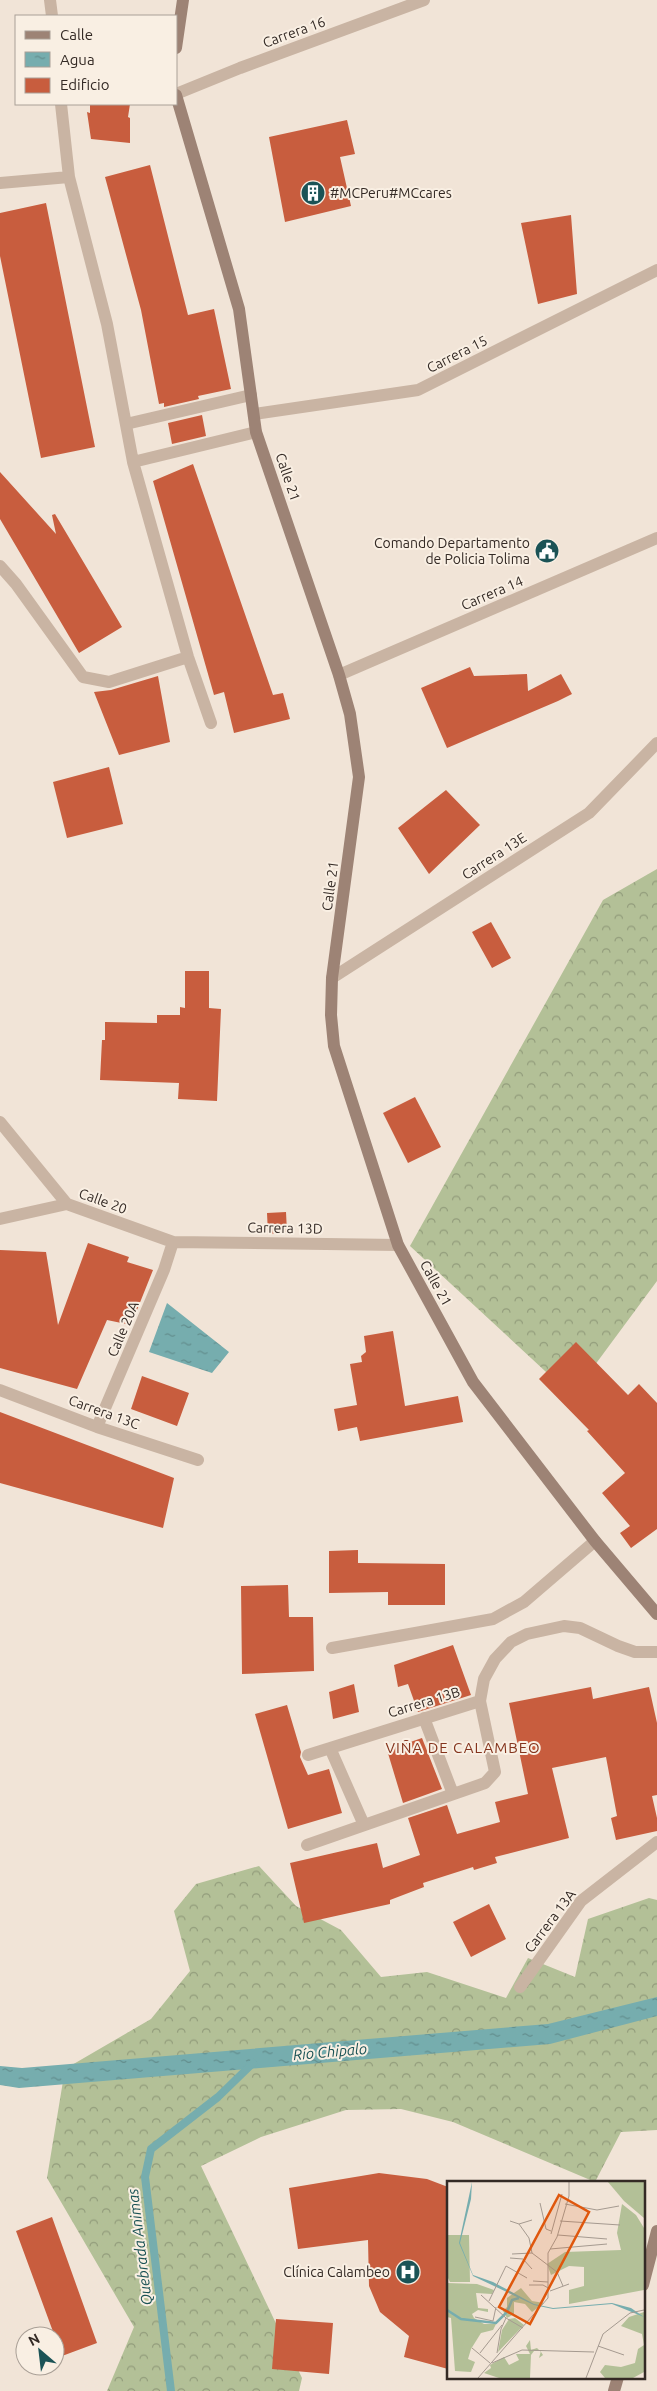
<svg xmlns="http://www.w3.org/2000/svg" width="657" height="2391" font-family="Ubuntu,sans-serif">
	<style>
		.forest { fill: url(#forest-crowns) }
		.water { fill: url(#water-ripples) }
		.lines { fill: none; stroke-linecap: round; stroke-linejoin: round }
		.stream { stroke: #76adae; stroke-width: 8 }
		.building { fill: #c85d3e }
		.street { stroke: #c9b4a3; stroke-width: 12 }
		.secondary { stroke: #9d8375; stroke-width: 12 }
		.labels { text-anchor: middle; stroke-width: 4; stroke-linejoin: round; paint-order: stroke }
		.street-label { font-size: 14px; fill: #342a25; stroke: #f9efe3 }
		.poi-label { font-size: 14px; fill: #342a25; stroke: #f9efe3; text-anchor: end }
		.neighbourhood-label { font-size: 15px; letter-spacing: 1px; fill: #84341d; stroke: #f9efe3 }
		.water-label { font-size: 15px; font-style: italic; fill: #1b5356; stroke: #f9efe3 }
		.inset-river { fill: none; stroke: #76adae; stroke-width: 2.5 }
		.inset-road { fill: none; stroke: #a59a90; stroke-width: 1 }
		.view { fill: #df570d; fill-opacity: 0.15; stroke: #df570d; stroke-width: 2.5 }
		.inset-edge { fill: none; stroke: #342a25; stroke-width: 2.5 }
	</style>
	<defs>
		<pattern id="forest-crowns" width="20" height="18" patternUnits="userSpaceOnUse" patternTransform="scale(1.25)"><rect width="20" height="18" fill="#b3c097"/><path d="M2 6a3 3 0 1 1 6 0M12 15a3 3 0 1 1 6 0" fill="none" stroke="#929c7b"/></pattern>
		<pattern id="water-ripples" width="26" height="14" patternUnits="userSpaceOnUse" patternTransform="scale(1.25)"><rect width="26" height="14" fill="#76adae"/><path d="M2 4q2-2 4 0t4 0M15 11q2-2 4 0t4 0" fill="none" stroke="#628d8d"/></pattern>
	</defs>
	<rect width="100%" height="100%" fill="#f1e4d7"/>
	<path class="forest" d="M657 869V1281L572 1396 410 1246 603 900Z
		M259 1866 296 1906 341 1930 381 1977 427 1972 506 1998 528 1958 575 1977 588 1919 649 1898 657 1900V2130L621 2132 595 2182 453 2122 401 2109 346 2110 261 2137 201 2166 302 2378 299 2391H107L134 2327 47 2178 65 2069 151 2019 190 1971 174 1911 196 1884Z"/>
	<path class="water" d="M167 1303 229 1352 212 1373 149 1352Z
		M657 1997V2016L550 2044 19 2088 0 2085V2066L22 2068 548 2024Z"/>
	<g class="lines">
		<path class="stream" d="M171 2391 145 2177 151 2149 218 2097 253 2063"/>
	</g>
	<path class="building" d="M90 104H130L128 117 130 118V143L91 139 87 112 90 113Z
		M347 120 355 154 340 157 351 206 285 222 269 137Z
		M150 165 188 315 214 309 231 389 198 396 199 399 164 407V403L159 404 141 310 105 177Z
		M46 203 95 447 41 458 0 256V213Z
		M571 215 577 294 538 304 521 223Z
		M202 415 206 436 172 444 168 423Z
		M193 464 273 695 283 693 290 719 234 733 224 692 214 695 153 481Z
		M0 472 56 534 52 515 55 514 122 627 79 653 0 519Z
		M470 667 474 676 527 674 528 691 561 674 572 694 558 701 447 748 421 688Z
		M158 676 170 742 119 755 94 692 111 690Z
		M109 767 123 824 67 838 53 782Z
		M446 790 480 825 429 874 398 828Z
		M491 922 511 958 492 968 472 932Z
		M185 971H209V1008L221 1009 217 1101 178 1099 179 1083 100 1080 102 1040H105V1022L157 1023V1015H180V1007L185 1008Z
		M415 1097 441 1147 408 1163 383 1113Z
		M286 1212 287 1232 268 1234 267 1213Z
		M88 1243 129 1257 127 1262 153 1270 131 1325 107 1320 77 1389 0 1368V1250L46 1252 58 1325Z
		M393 1331 405 1406 458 1396 463 1422 360 1441 357 1427 338 1431 334 1409 357 1405 350 1364 362 1362 361 1356 366 1352 364 1336Z
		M576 1342 628 1395 639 1384 657 1403V1529L631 1548 620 1533 630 1526 602 1493 625 1473 587 1431 589 1430 539 1379Z
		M142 1376 189 1393 177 1426 131 1409Z
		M0 1412 174 1478 163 1528 0 1483Z
		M358 1550V1563L445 1564V1605H388V1592L329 1593V1551Z
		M288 1585 289 1617H313L314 1671 242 1674 241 1586Z
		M453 1645 471 1695 418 1712 408 1684 398 1687 394 1665Z
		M354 1684 359 1712 333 1719 329 1692Z
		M591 1687 593 1699 649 1687 657 1723V1795L652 1796 657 1818V1831L616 1840 611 1818 617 1816 606 1757 552 1768 569 1838 495 1857 497 1863 474 1870 473 1867 423 1883 424 1887 390 1900V1904L304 1923 290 1863 377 1843 383 1868 420 1855 408 1818 447 1805 457 1834 500 1822 495 1802 528 1794 509 1703Z
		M287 1705 301 1752 300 1757 308 1775 329 1769 342 1813 288 1829 255 1714Z
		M422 1738 442 1789 403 1803 387 1750Z
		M489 1904 506 1939 471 1957 453 1922Z
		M379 2173 427 2179 448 2187V2369L404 2357 409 2336 380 2312 369 2286 368 2240 298 2249 289 2188Z
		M52 2217 97 2343 62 2356 16 2231Z
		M276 2319 333 2323 329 2374 272 2369Z"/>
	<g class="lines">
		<path class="street" d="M50 0 52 16
			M176 94 240 68 424 0
			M61 104 69 177 107 324 133 462 188 657 211 723
			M0 183 69 177
			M254 414 418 390 657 270
			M126 424 251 395
			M133 462 256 432
			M0 566 16 584 83 677 109 682 188 657
			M339 675 657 538
			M332 978 589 813 657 743
			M0 1122 67 1204 173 1242 398 1245
			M0 1219 67 1204
			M0 1390 97 1427 198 1460
			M97 1427 164 1270 173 1242
			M332 1648 493 1619 524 1602 595 1541
			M424 1718 453 1794
			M330 1748 364 1825
			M308 1755 480 1701
			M307 1845 485 1783 495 1772 480 1701 484 1679 495 1659 511 1642 527 1634 564 1626 580 1628 618 1646 635 1652H657
			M520 1987 581 1901 657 1842"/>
		<path class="secondary" d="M176 48 183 0
			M176 95 239 309 256 432 339 675 350 714 359 777 332 978 331 1015 334 1046 398 1245 473 1382 595 1541 657 1614
			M643 2285 657 2231
			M614 2391 618 2377"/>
	</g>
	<defs>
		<symbol id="building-disc" viewBox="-11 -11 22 22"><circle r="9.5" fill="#1b5356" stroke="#f9efe3"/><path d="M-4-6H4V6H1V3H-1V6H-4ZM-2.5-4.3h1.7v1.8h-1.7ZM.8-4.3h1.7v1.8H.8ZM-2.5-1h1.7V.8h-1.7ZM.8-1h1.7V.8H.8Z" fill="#fff"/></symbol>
		<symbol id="civic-disc" viewBox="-11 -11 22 22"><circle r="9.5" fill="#1b5356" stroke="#f9efe3"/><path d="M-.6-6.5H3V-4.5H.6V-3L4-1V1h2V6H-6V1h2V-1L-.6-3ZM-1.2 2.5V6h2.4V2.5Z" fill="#fff"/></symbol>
		<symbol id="hospital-disc" viewBox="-11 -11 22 22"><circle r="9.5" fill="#1b5356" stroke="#f9efe3"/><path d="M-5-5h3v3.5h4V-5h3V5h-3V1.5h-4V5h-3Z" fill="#fff"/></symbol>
	</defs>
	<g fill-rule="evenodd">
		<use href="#building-disc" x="299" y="179" width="28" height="28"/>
		<use href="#civic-disc" x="533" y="537" width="28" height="28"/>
		<use href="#hospital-disc" x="394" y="2258" width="28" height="28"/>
	</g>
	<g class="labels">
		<g class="street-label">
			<text transform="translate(294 32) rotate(-20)" y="5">Carrera 16</text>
			<text transform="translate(457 354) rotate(-27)" y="5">Carrera 15</text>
			<text transform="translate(288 477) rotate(71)" y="5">Calle 21</text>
			<text transform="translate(492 593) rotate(-23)" y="5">Carrera 14</text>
			<text transform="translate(494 856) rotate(-33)" y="5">Carrera 13E</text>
			<text transform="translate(330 886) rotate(-82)" y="5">Calle 21</text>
			<text transform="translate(103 1201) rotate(20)" y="5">Calle 20</text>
			<text transform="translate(285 1228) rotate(1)" y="5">Carrera 13D</text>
			<text transform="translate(436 1283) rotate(61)" y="5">Calle 21</text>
			<text transform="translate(123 1329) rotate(-67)" y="5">Calle 20A</text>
			<text transform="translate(104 1412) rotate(20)" y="5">Carrera 13C</text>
			<text transform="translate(424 1702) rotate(-17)" y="5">Carrera 13B</text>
			<text transform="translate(550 1921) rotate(-53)" y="5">Carrera 13A</text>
		</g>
		<g class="poi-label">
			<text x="330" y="198" text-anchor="start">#MCPeru#MCcares</text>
			<text x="530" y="548">Comando Departamento<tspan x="530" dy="16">de Policia Tolima</tspan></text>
			<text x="390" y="2277">Clínica Calambeo</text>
		</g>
		<g class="neighbourhood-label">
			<text x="463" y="1753">VIÑA DE CALAMBEO</text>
		</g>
		<g class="water-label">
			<text transform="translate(330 2052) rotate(-5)" y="5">Río Chipalo</text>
			<text transform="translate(140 2247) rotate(-97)" y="5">Quebrada Animas</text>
		</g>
	</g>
	<g transform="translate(447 2181)">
		<rect width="198" height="198" fill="#f1e4d7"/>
		<path d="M0 54H22L23 101H3L1 97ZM0 102 30 103 47 109 45 113 29 112 31 127 41 128V131L31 129 25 133 27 137 37 143H49L46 149 34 152 24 168 21 178 28 181 24 191 8 190 4 137 0 136ZM68 137 77 144 51 171 55 149 62 138Z" fill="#b3c097"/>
		<path d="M175 23 189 34 197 47V109L122 123V109L137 105V86L122 85 104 94 100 83 118 71 174 69 170 52ZM74 107 85 120 97 122 85 131 78 123 67 121V133L60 137 56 130 60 126V117ZM197 131V191L186 197H158L153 191 158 184 174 186 188 182 191 168 197 164 195 153 174 145 182 136ZM83 159 84 169 90 167 94 171 96 174 92 177 94 170H87L84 174 83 197H52L37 192 44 187 43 184 57 176 62 184 72 179 69 173H83L79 165Z" fill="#b3c097"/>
		<path d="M161 1H197V37L177 20Z" fill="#b3c097"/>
		<path d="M25 1 24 18 13 62 26 94 46 101 87 123 106 127 165 122 184 127 197 136 165 123 106 128 87 124 26 95 12 62Z" fill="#76adae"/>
		<path class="inset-river" d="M0 129 14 138 49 142 60 131 65 119 72 117"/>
		<path class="inset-road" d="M93 22 99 48 104 50M118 23 150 29 172 25M63 40 72 43 85 39M113 40 173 44M72 43 82 57 85 72 110 91 116 105M104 53 115 13M111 54 160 58M103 68 160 63M65 73 85 72M63 77 76 78 85 88M86 100 101 101M82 104H96L103 108M103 110 122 103M34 114 59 137M42 120 59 85 80 97M28 136 46 140 49 126M151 165 177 174M25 167 43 182M33 172 55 144M50 172 54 148 59 137 76 147M45 182 75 169 147 171M31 197 101 117V72L110 56 122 15V1M139 197 156 153 183 132 197 129"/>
		<path class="view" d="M112 14 142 31 83 143 52 126Z"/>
		<rect width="198" height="198" class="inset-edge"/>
	</g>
	<rect x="15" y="15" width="162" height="90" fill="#f9efe3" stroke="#aaa097"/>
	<rect x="25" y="31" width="25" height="8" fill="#9d8375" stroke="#aaa097"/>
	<text x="60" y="40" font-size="15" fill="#342a25">Calle</text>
	<rect x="25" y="52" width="25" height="15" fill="url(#water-ripples)" stroke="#aaa097"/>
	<text x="60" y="65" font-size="15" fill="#342a25">Agua</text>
	<rect x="25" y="78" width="25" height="15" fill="#c85d3e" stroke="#aaa097"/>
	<text x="60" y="90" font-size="15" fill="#342a25">Edificio</text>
	<g transform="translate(40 2351) rotate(332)"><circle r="24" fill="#f9efe3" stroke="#aaa097"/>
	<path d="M0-4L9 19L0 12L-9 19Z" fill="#1b5356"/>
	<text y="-8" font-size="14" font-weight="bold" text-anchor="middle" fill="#342a25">N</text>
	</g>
</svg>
